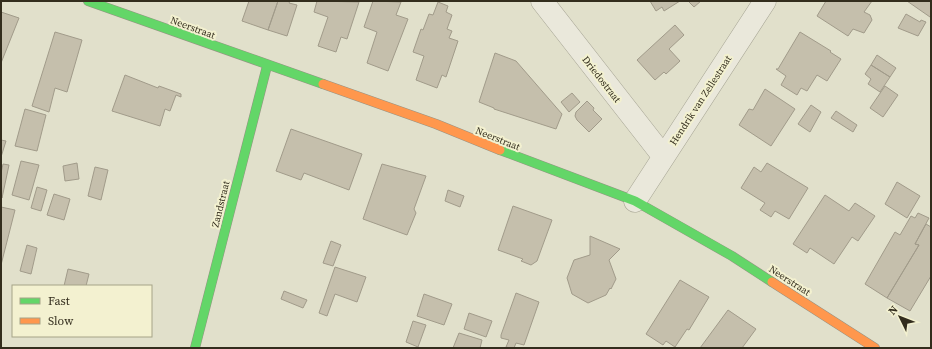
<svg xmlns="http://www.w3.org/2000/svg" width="932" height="349" font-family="'Source Serif 4',serif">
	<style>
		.building { fill: #c5bfac; stroke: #a19b8a }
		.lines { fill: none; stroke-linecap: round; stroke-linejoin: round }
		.street-casing { stroke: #a6a494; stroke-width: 23 }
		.fast-casing { stroke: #969384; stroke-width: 10 }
		.slow-casing { stroke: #969384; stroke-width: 10 }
		.street { stroke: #eae8db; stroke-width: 22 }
		.fast { stroke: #63d668; stroke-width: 9 }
		.slow { stroke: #ff974d; stroke-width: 9 }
		.labels { text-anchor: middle; stroke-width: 4; stroke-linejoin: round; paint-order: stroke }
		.street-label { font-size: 10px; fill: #332d1d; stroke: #f3f1d0 }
	</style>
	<rect width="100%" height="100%" fill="#e1e0cb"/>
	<path class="building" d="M249 1H278L268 30 242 21Z
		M278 1H290L289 3 297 5 287 36 268 30Z
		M317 1 359 2 347 39 341 37 336 52 318 46 328 17 314 12Z
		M373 1 401 2 396 15 408 19 388 71 367 63 377 32 364 27Z
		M650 1H680L664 11 662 7 656 11Z
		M688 1H701L694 7Z
		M826 1H872L864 12 870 15 872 20 864 33 853 29 848 36 817 16Z
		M907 1H931V15L930 17Z
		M438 2 448 6 446 12 452 15 447 29 452 31 449 38 458 41 446 77 442 75 437 88 416 80 424 56 413 52 421 29 423 30 429 14 433 15Z
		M1 12 19 18 1 63Z
		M906 14 920 22 921 20 926 22 918 36 898 28Z
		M675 25 684 35 669 49 680 61 666 74 664 72 655 80 637 60Z
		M55 32 82 40 67 92 55 88 49 112 32 106Z
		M800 32 831 51 830 52 841 59 827 81 817 75 807 91 801 88 797 95 781 85 786 76 776 69H778Z
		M495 53 516 61 562 114 556 129 494 109V108L479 102Z
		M877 55 896 68 890 77 871 65Z
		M871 65 890 77 880 92 868 84 871 79 865 74Z
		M125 75 158 88 159 86 181 94V97L176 95 170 111 165 109 160 126 112 111Z
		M885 86 898 95 883 117 870 108Z
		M765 89 795 109 771 146 739 125 749 109 753 110Z
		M572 93 580 102 569 112 561 102Z
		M587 101 594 108 593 110 602 119 589 132 577 120 575 116 576 112Z
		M811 105 821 112 810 132 798 124Z
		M25 109 46 115 37 151 15 146Z
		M836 111 857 125 853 132 831 118Z
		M291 129 362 154 349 190 304 173 301 180 276 171Z
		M1 140 6 141 1 157Z
		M21 161 39 165 29 200 12 195Z
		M77 163 79 179 65 181 63 166Z
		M767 163 808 188 789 219 775 211 771 217 760 210 765 203 741 188 754 167 761 172Z
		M3 164 9 165 2 198 1 173Z
		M382 164 426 176 414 209 416 213 407 235 363 219Z
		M95 167 108 170 101 200 88 196Z
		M897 182 920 196 907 218 885 204Z
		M37 187 47 190 41 211 31 208Z
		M448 190 464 196 460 207 445 201Z
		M54 194 70 199 64 220 47 215Z
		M825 195 849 211 855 203 875 216 858 241 852 237 834 264 810 248 807 253 793 244Z
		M513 206 552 220 537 261 531 265 521 261 523 259 498 250Z
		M1 207 15 210 1 265Z
		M918 213 929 218 915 244 919 245 887 298 865 284 895 232 900 235 911 216 915 218Z
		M926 224 931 227V276L910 311 887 298 919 245 915 244Z
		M590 236 620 249 609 260 616 279 611 289 610 288 606 295 588 303 572 294 567 278 574 260 590 255Z
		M331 241 341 245 333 266 323 263Z
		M27 245 37 248 31 274 20 271Z
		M335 267 366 277 357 302 335 294 327 316 319 313Z
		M68 269 89 274 86 286H64Z
		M680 280 709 297 689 330 687 329 675 347 666 341 663 345 646 334Z
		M284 291 307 300 303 308 281 299Z
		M516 293 539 302 524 345 516 343 514 348H510L506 347 509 340 501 338V335Z
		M424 294 452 304 444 325 417 316Z
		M728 310 756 329 742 348H700Z
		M469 313 492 321 486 337 464 329Z
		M413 321 426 325 418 347 406 342Z
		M459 333 482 340 480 348H453Z"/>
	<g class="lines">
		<defs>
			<path id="street" d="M542 1 663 156
				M635 201 765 1"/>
			<path id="fast" d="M88 1 323 84
				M500 150 635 201 732 256 772 282
				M195 348 267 66"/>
			<path id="slow" d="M323 84 436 124 500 150
				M772 282 875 348"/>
		</defs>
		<use href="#street" class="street-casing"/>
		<use href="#fast" class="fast-casing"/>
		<use href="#slow" class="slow-casing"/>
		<use href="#street" class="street"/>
		<use href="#fast" class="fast"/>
		<use href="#slow" class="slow"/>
	</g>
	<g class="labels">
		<g class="street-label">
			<text transform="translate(193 27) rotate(20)" y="4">Neerstraat</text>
			<text transform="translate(602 79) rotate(52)" y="4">Driedostraat</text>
			<text transform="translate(700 100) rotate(-57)" y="4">Hendrik van Zellestraat</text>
			<text transform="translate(498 138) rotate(22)" y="4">Neerstraat</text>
			<text transform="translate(220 204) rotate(-76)" y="4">Zandstraat</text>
			<text transform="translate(790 280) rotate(33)" y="4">Neerstraat</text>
		</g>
	</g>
	<rect width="932" height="349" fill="none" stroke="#332d1d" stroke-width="4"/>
	<rect x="12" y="285" width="140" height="52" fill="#f3f1d0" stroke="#a6a388"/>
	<rect x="20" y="298" width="20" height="6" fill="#63d668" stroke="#a6a388"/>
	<text x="48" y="305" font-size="12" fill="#332d1d">Fast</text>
	<rect x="20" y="318" width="20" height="6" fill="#ff974d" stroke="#a6a388"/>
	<text x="48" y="325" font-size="12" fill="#332d1d">Slow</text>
	<g transform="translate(900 317) rotate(313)" stroke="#f3f1d0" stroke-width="3" paint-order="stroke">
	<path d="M0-3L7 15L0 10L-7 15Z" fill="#332d1d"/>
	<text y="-6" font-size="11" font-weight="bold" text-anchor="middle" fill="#332d1d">N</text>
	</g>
</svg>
